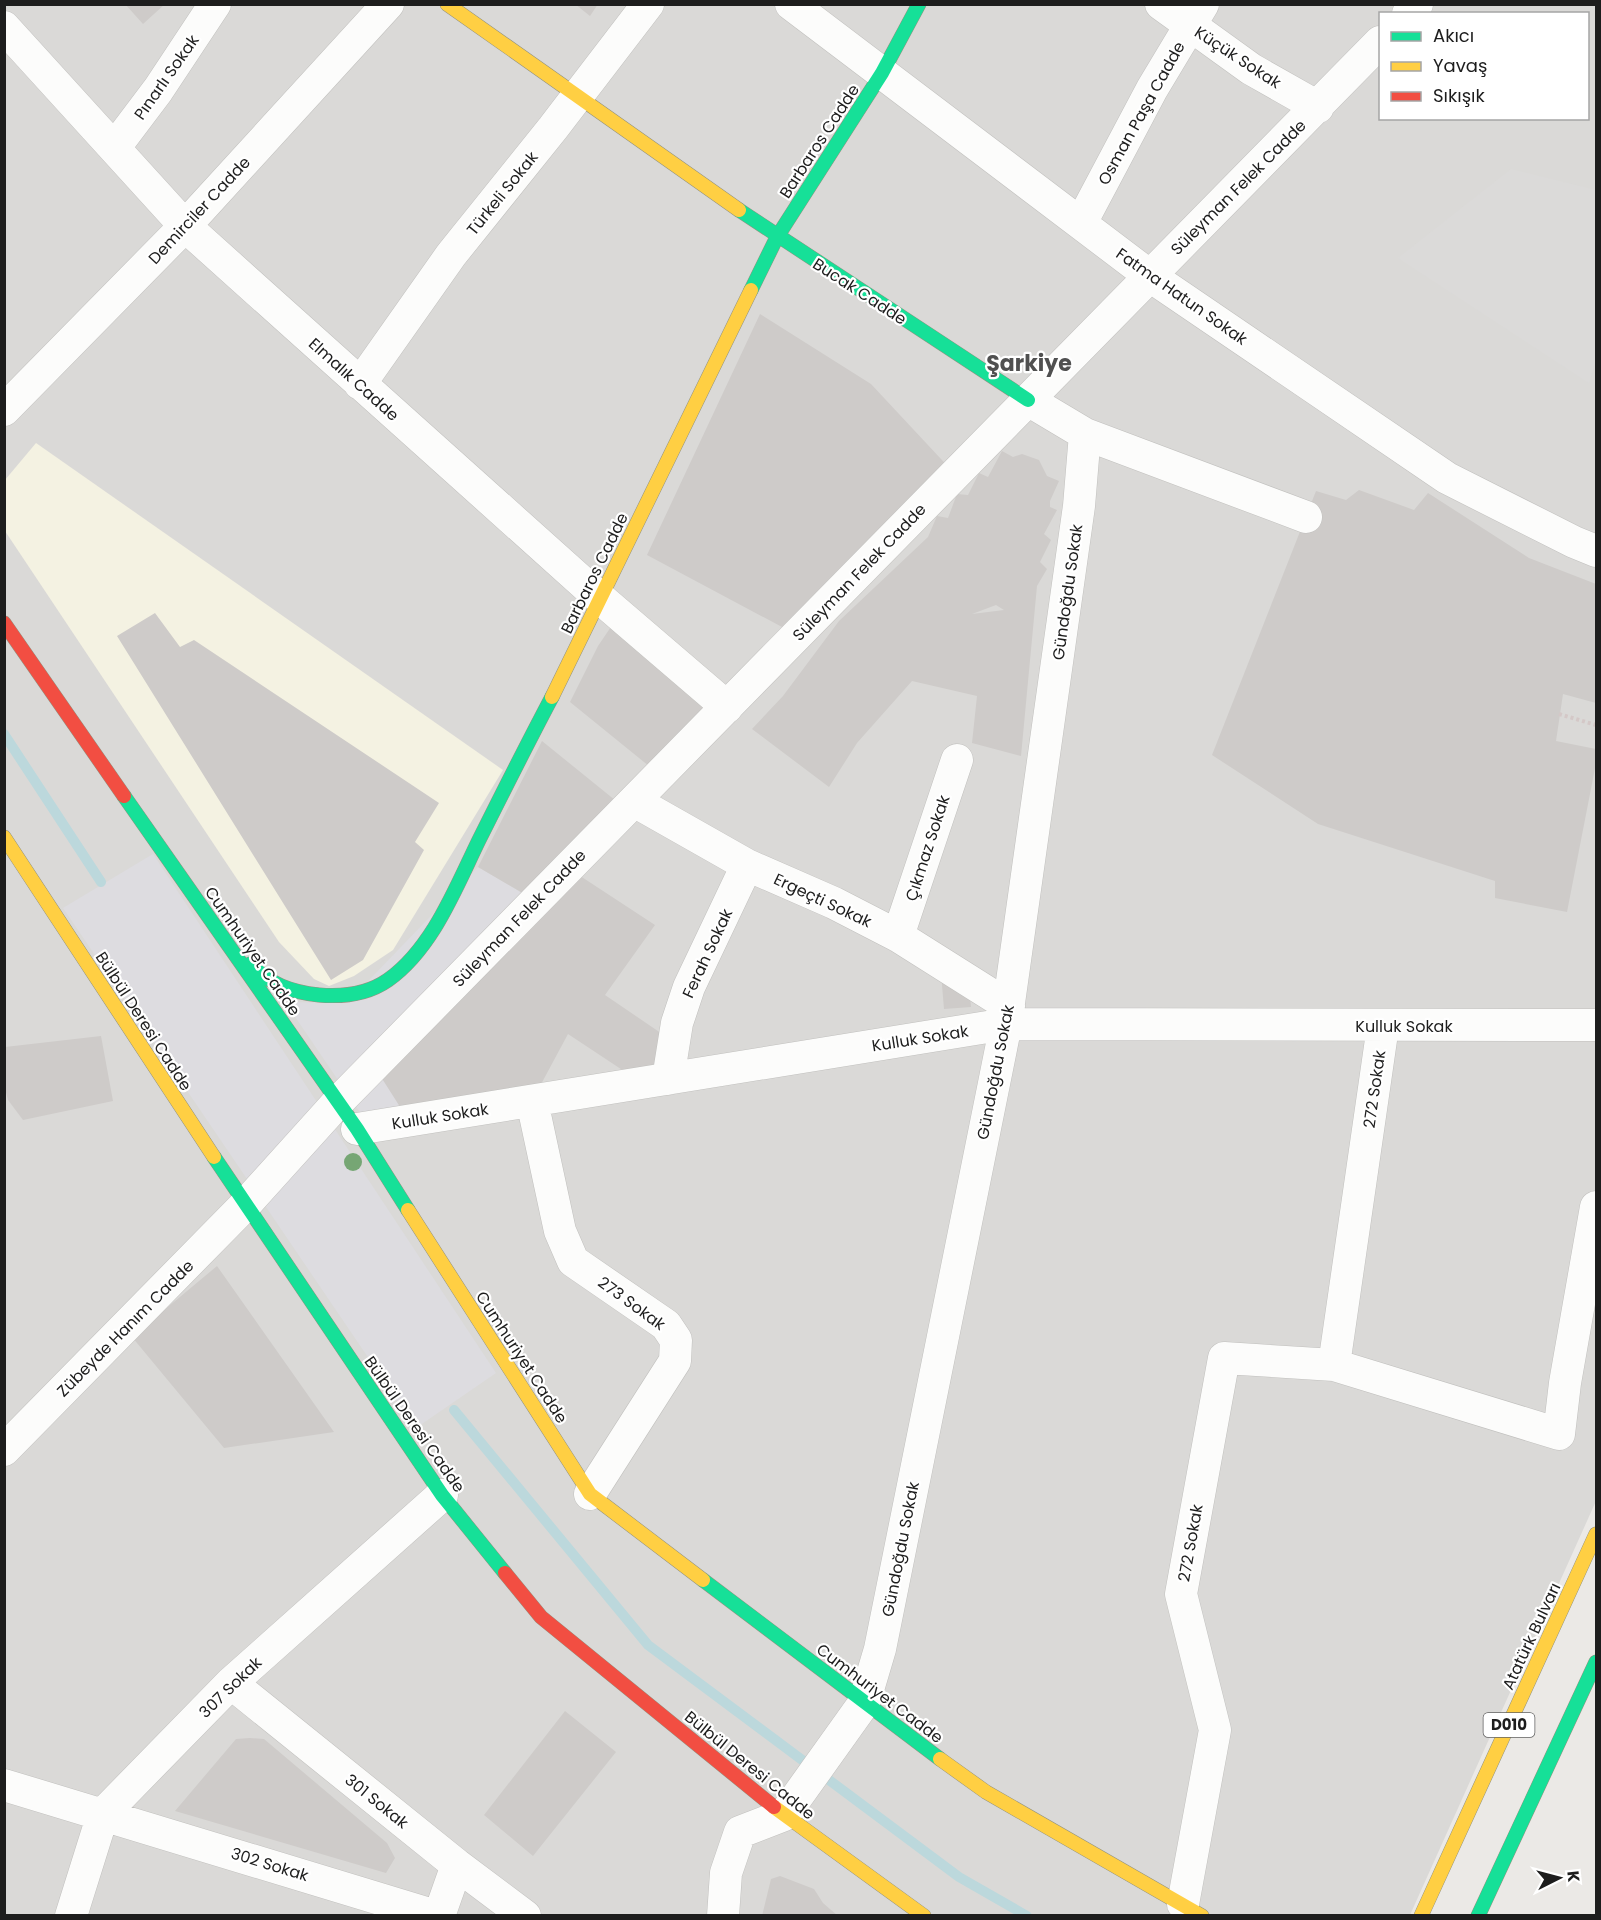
<svg xmlns="http://www.w3.org/2000/svg" width="1601" height="1920" font-family="Poppins,sans-serif">
	<style>
		.residential { fill: #dad9d7; fill-rule: evenodd }
		.education { fill: #f4f2e2 }
		.parking { fill: #dbdad9 }
		.plaza { fill: #dddce0 }
		.lines { fill: none; stroke-linecap: round; stroke-linejoin: round }
		.stream { stroke: #bcd8dc; stroke-width: 10 }
		.building { fill: #cecbc9; fill-rule: evenodd }
		.street-casing { stroke: #c1c0be; stroke-width: 33 }
		.fast-casing { stroke: #939380; stroke-width: 15 }
		.slow-casing { stroke: #939380; stroke-width: 15 }
		.jam-casing { stroke: #939380; stroke-width: 15 }
		.path { stroke: #d4c8c7; stroke-width: 4; stroke-dasharray: 3 3; stroke-linecap: butt }
		.street { stroke: #fcfcfb; stroke-width: 32 }
		.fast { stroke: #16e098; stroke-width: 14 }
		.slow { stroke: #ffcf43; stroke-width: 14 }
		.jam { stroke: #f24e42; stroke-width: 14 }
		.tree { fill: #76a674 }
		.labels { text-anchor: middle; stroke-width: 4.5; stroke-linejoin: round; paint-order: stroke }
		.shield { fill: #fff; stroke: #616161; stroke-width: 1.5 }
		.shield-label { font-size: 15px; font-weight: bold; fill: #1d1d1d }
		.street-label { font-size: 16px; fill: #1d1d1d; stroke: #fff }
		.district-label { font-size: 22px; font-weight: bold; fill: #505050; stroke: #fff }
	</style>
	<rect width="100%" height="100%" fill="#ebe9e6"/>
	<path class="residential" d="M5 5H1596V1501L1410 1915 5 1916ZM1380 14H1588V118H1380Z"/>
	<path class="education" d="M36 443 503 770 393 950 354 976 329 986 314 979 279 942 5 531V480Z"/>
	<path class="parking" d="M1511 169 1596 190V360L1589 383 1398 258Z"/>
	<path class="plaza" d="M153 854 496 1373 416 1428 63 908Z
		M478 867 536 901 409 1121 370 1127 285 1002 347 1003Z"/>
	<g class="lines">
		<path class="stream" d="M4 734 101 882
			M454 1410 648 1645 959 1877 1027 1916"/>
	</g>
	<path class="building" d="M125 4H165L143 24Z
		M575 4H598L590 16Z
		M760 314 871 384 955 474 797 635 647 555Z
		M1002 451 1013 457 1022 454 1039 460 1047 476 1059 481 1050 501V507L1057 510 1044 534 1051 540 1040 562 1047 569 1037 586 1021 756 972 743 977 696 912 681 857 743 829 787 752 729 783 696 839 621 928 537 937 516 948 518 957 494 968 495 979 473 988 477ZM996 605 1004 610 972 614Z
		M1359 490 1414 510 1428 493 1529 558 1596 584V703L1563 694 1556 741 1596 749V763L1567 912 1495 898V881L1318 824 1212 755 1316 491 1346 500Z
		M155 613 180 647 194 640 439 803 415 842 424 850 363 960 331 980 117 636Z
		M619 615 727 707 660 775 570 702 598 646Z
		M542 741 626 809 568 868 655 925 605 995 674 1042 642 1083 568 1034 532 1101 409 1121 381 1077 536 901 478 867Z
		M941 973 969 986 971 1007 944 1009Z
		M101 1036 113 1101 23 1120 8 1100 5 1088V1047Z
		M217 1266 334 1432 224 1448 132 1337Z
		M565 1711 616 1752 533 1856 484 1815Z
		M250 1738 264 1739 387 1843 395 1858 386 1873 175 1811 236 1739Z
		M780 1876 814 1889 823 1903 838 1916H762L771 1879Z"/>
	<g class="lines">
		<defs>
			<path id="street" d="M791 4 1150 276 1447 478 1574 542 1596 551
				M1161 4 1251 69 1318 107
				M1408 14 1417 4
				M4 27 185 226 601 599 727 707
				M115 147 158 90 215 4
				M1081 223 1152 89 1203 4
				M360 384 451 255 553 128 648 4
				M1028 400 1085 434 1306 517
				M4 410 185 226 388 4
				M634 801 747 865 834 903 898 936 1009 1006
				M898 936 957 760
				M668 1079 677 1023 689 987 747 865
				M532 1101 560 1231 573 1261 666 1325 676 1340 675 1361 590 1494
				M357 1129 1006 1024 1596 1025
				M1334 1365 1559 1434 1565 1383 1596 1207
				M4 1450 245 1205 338 1102 1380 42
				M231 1683 457 1865 525 1916
				M4 1785 436 1916
				M1183 1904 1215 1730 1181 1594 1224 1358 1334 1365 1383 1026
				M71 1916 103 1814 231 1683 442 1495
				M439 1916 457 1865
				M723 1916 726 1873 740 1832 784 1815 864 1703 880 1649 1006 1024 1079 506 1085 434"/>
			<path id="fast" d="M739 210 1028 400
				M751 290 777 237 882 73 919 4
				M124 796 357 1129 408 1210
				M250 964C270 984 290 992 319 995 342 997 368 994 388 980 433 948 456 887 479 840 503 792 527 744 552 697
				M214 1157 442 1495 505 1573
				M703 1580 940 1759
				M1478 1916 1596 1662"/>
			<path id="slow" d="M447 4 739 210
				M552 697 751 290
				M4 837 214 1157
				M408 1210 590 1494 703 1580
				M940 1759 986 1792 1202 1916
				M774 1807 924 1916
				M1421 1916 1596 1534"/>
			<path id="jam" d="M4 623 124 796
				M505 1573 541 1617 774 1807"/>
		</defs>
		<use href="#street" class="street-casing"/>
		<use href="#fast" class="fast-casing"/>
		<use href="#slow" class="slow-casing"/>
		<use href="#jam" class="jam-casing"/>
		<path class="path" d="M1559 714 1596 725"/>
		<use href="#street" class="street"/>
		<use href="#fast" class="fast"/>
		<use href="#slow" class="slow"/>
		<use href="#jam" class="jam"/>
	</g>
	<circle class="tree" cx="353" cy="1162" r="9"/>
	<g class="labels">
		<rect class="shield" x="1483.5" y="1713" width="51" height="24" rx="4.5"/>
		<g class="shield-label">
			<text x="1509" y="1730">D010</text>
		</g>
		<g class="street-label">
			<text transform="translate(1238 57) rotate(33)" y="6">Küçük Sokak</text>
			<text transform="translate(166 77) rotate(-55)" y="6">Pınarlı Sokak</text>
			<text transform="translate(1141 113) rotate(-61)" y="6">Osman Paşa Cadde</text>
			<text transform="translate(819 141) rotate(-57)" y="6">Barbaros Cadde</text>
			<text transform="translate(1238 187) rotate(-45)" y="6">Süleyman Felek Cadde</text>
			<text transform="translate(502 193) rotate(-51)" y="6">Türkeli Sokak</text>
			<text transform="translate(199 210) rotate(-47)" y="6">Demirciler Cadde</text>
			<text transform="translate(860 291) rotate(33)" y="6">Bucak Cadde</text>
			<text transform="translate(1182 296) rotate(35)" y="6">Fatma Hatun Sokak</text>
			<text transform="translate(354 379) rotate(42)" y="6">Elmalık Cadde</text>
			<text transform="translate(859 572) rotate(-46)" y="6">Süleyman Felek Cadde</text>
			<text transform="translate(594 573) rotate(-64)" y="6">Barbaros Cadde</text>
			<text transform="translate(1067 592) rotate(-82)" y="6">Gündoğdu Sokak</text>
			<text transform="translate(927 848) rotate(-72)" y="6">Çıkmaz Sokak</text>
			<text transform="translate(823 900) rotate(25)" y="6">Ergeçti Sokak</text>
			<text transform="translate(519 918) rotate(-46)" y="6">Süleyman Felek Cadde</text>
			<text transform="translate(253 951) rotate(55)" y="6">Cumhuriyet Cadde</text>
			<text transform="translate(707 953) rotate(-65)" y="6">Ferah Sokak</text>
			<text transform="translate(144 1021) rotate(57)" y="6">Bülbül Deresi Cadde</text>
			<text x="1404" y="1032">Kulluk Sokak</text>
			<text transform="translate(920 1038) rotate(-9)" y="6">Kulluk Sokak</text>
			<text transform="translate(995 1072) rotate(-79)" y="6">Gündoğdu Sokak</text>
			<text transform="translate(1374 1089) rotate(-82)" y="6">272 Sokak</text>
			<text transform="translate(440 1116) rotate(-9)" y="6">Kulluk Sokak</text>
			<text transform="translate(632 1303) rotate(36)" y="6">273 Sokak</text>
			<text transform="translate(125 1328) rotate(-45)" y="6">Zübeyde Hanım Cadde</text>
			<text transform="translate(522 1357) rotate(57)" y="6">Cumhuriyet Cadde</text>
			<text transform="translate(415 1424) rotate(55)" y="6">Bülbül Deresi Cadde</text>
			<text transform="translate(1190 1543) rotate(-80)" y="6">272 Sokak</text>
			<text transform="translate(900 1549) rotate(-79)" y="6">Gündoğdu Sokak</text>
			<text transform="translate(1531 1636) rotate(-65)" y="6">Atatürk Bulvarı</text>
			<text transform="translate(230 1687) rotate(-44)" y="6">307 Sokak</text>
			<text transform="translate(880 1693) rotate(37)" y="6">Cumhuriyet Cadde</text>
			<text transform="translate(750 1765) rotate(39)" y="6">Bülbül Deresi Cadde</text>
			<text transform="translate(377 1801) rotate(39)" y="6">301 Sokak</text>
			<text transform="translate(270 1864) rotate(17)" y="6">302 Sokak</text>
		</g>
		<g class="district-label">
			<text x="1029" y="371">Şarkiye</text>
		</g>
	</g>
	<rect width="1601" height="1920" fill="none" stroke="#1d1d1d" stroke-width="12"/>
	<rect x="1379" y="12" width="210" height="108" fill="#ffffff" stroke="#a5a5a5" stroke-width="1.5"/>
	<rect x="1391" y="32" width="30" height="9" fill="#16e098" stroke="#a5a5a5" stroke-width="1.5"/>
	<text x="1433" y="42" font-size="18" fill="#1d1d1d">Akıcı</text>
	<rect x="1391" y="62" width="30" height="9" fill="#ffcf43" stroke="#a5a5a5" stroke-width="1.5"/>
	<text x="1433" y="72" font-size="18" fill="#1d1d1d">Yavaş</text>
	<rect x="1391" y="92" width="30" height="9" fill="#f24e42" stroke="#a5a5a5" stroke-width="1.5"/>
	<text x="1433" y="102" font-size="18" fill="#1d1d1d">Sıkışık</text>
	<g transform="translate(1559 1878) rotate(84)" stroke="#ffffff" stroke-width="4.5" paint-order="stroke">
	<path d="M0-4.5L10 22L0 15L-10 22Z" fill="#1d1d1d"/>
	<text y="-9" font-size="16" font-weight="bold" text-anchor="middle" fill="#1d1d1d">K</text>
	</g>
</svg>
